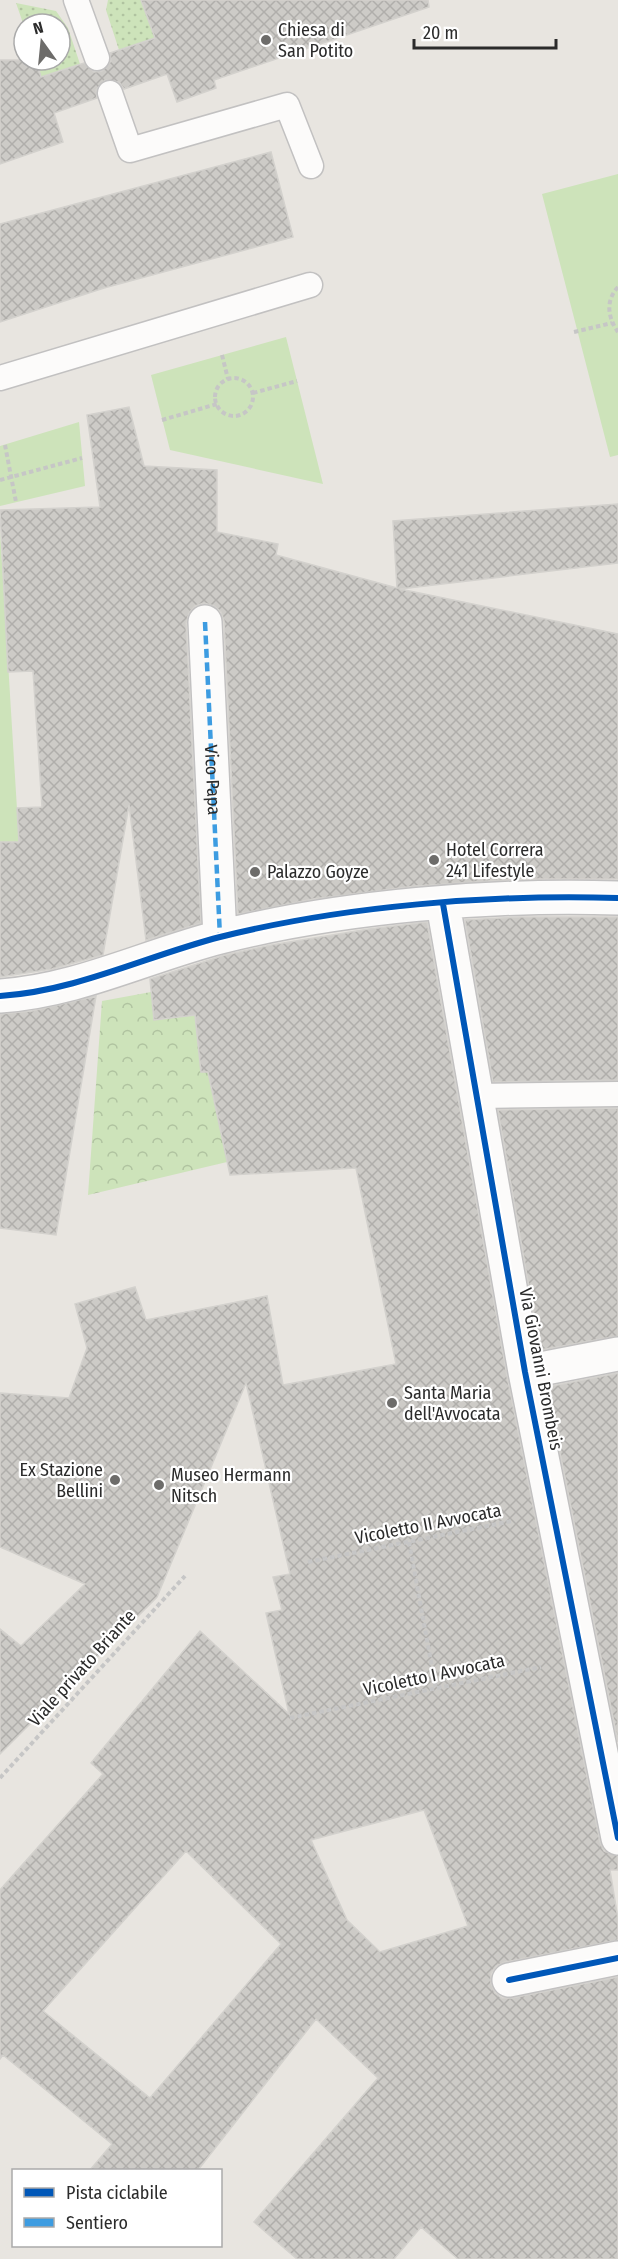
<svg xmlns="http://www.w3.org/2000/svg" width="618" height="2259" font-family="'Fira Sans Condensed',sans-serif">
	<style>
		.grass { fill: url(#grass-dots) }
		.forest { fill: url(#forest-crowns) }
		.park { fill: #cde3ba }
		.building { fill: url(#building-cross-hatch); stroke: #d3d1cd; stroke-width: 1.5; fill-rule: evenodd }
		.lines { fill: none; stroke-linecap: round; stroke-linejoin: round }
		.lane-casing { stroke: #c2c1c1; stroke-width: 27 }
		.street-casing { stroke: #c2c1c1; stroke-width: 36 }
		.path { stroke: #c6c6c6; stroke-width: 4; stroke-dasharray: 4.5 3; stroke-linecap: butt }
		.lane { stroke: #fcfbfa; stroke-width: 24 }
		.street { stroke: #fcfbfa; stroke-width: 33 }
		.quiet { stroke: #3d9ce1; stroke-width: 4.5; stroke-dasharray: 9 4.5; stroke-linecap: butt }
		.cycleway-casing { stroke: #fff; stroke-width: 10 }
		.cycleway { stroke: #0057b8; stroke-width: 6 }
		.poi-dot { fill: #6d6c6a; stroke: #fff; stroke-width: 2 }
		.labels { text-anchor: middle; stroke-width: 4.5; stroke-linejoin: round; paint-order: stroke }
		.poi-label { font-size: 18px; fill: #2b2b2b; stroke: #fff; text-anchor: start }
		.street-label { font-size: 18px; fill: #2b2b2b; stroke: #fff }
	</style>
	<defs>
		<pattern id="grass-dots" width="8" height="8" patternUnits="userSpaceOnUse" patternTransform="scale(1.5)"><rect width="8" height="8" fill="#cde3ba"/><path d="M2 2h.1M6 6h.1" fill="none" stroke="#b0c3a0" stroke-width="1.8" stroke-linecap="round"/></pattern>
		<pattern id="forest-crowns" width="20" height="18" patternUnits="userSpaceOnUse" patternTransform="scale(1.5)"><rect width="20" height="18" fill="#cde3ba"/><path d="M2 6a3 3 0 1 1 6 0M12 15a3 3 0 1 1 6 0" fill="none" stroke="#b0c3a0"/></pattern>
		<pattern id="building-cross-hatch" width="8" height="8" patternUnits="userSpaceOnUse" patternTransform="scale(1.5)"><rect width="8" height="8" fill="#cdcbc7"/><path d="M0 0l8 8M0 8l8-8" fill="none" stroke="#b0aeab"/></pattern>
	</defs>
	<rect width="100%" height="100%" fill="#e8e5e0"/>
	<path class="grass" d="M108 0H141L155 38 119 50 106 10Z
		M16 3 56 11 68 28 80 64 41 77 36 60H60V24H24V26Z"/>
	<path class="forest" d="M151 992 155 1019 195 1015 201 1072 212 1071 227 1162 88 1195 102 1001Z"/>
	<path class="park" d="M618 174V455L610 457 542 194Z
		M286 337 323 484 170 450 151 375Z
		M79 422 85 486 0 506V446Z
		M0 531 19 842H0Z"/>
	<path class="building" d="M141 0H428L429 7 214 80 216 88 177 102 167 74 124 89 119 82 105 80 96 90 97 98 54 113 63 142 0 164V60H36L41 77 84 63 94 72 102 71 111 61 110 53 155 38Z
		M271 152 293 237 104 288 0 322V224Z
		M129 407 144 466 217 470V532L278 544 276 555 397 588 393 521 618 504V563L400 589 618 634V879H519L416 886 313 899 238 914 224 621 221 612 214 606 204 603 195 606 189 613 186 623 201 923 146 940 129 805 103 955 52 969 0 977V842H19L17 808 42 807 33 671 8 672 0 510 100 507 87 415Z
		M520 917H618V1080L493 1082 465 920Z
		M427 922 507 1376 600 1842 604 1851 618 1856V1870H610L618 1919V1940L505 1962 496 1966 491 1973V1983L495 1993 502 1998H512L618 1977V2259H458L421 2227 394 2259H297L254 2222 378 2078 316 2019 198 2170H90L112 2144 3 2055 0 2059V1890L103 1774 91 1763 200 1631 289 1714 266 1613 282 1610 273 1577 290 1574 246 1383 157 1597 0 1754V1629L21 1646 85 1584 0 1547V1393L69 1398 87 1348 75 1304 135 1287 146 1320 267 1296 283 1385 396 1364 356 1168 230 1175 208 1072H201L195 1015 154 1020 150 979 225 955 271 945 369 929ZM424 1810 468 1926 380 1952 347 1920 311 1840ZM186 1851 281 1944 150 2098 43 2011Z
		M96 996 56 1235 0 1228V1014L32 1011Z
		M618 1108V1336L540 1350 498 1110Z
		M618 1373V1742L547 1387Z"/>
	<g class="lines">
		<defs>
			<path id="lane" d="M76 0 97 58
				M110 93 130 150 287 105 311 166
				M0 378 310 285
				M478 1096 618 1094"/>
			<path id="street" d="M205 622 220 937
				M443 904 525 1372 618 1838
				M0 996C77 991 146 956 220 937 343 906 491 894 618 898
				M525 1372 618 1354
				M509 1980 618 1958"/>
		</defs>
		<use href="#lane" class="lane-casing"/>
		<use href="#street" class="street-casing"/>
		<path class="path" d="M618 287C605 301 608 318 618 332
			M574 332 612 323
			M222 355 228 379
			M215 397a19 19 0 1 1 38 0a19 19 0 1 1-38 0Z
			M253 393 297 381
			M162 420 217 404
			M5 445 16 502
			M0 480 82 458
			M409 1542 436 1689
			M308 1562 512 1521
			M290 1718 541 1667
			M0 1778 185 1576"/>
		<use href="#lane" class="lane"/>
		<use href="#street" class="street"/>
		<path class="quiet" id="s1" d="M205 622 220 937"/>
		<defs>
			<path id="cycleway" d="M443 904 525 1372 618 1838
				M0 996C77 991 146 956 220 937 343 906 491 894 618 898
				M509 1980 618 1958"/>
		</defs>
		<use href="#cycleway" class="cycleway-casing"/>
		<use href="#cycleway" class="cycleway"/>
	</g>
	<g class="poi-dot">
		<circle cx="266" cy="40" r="6"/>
		<circle cx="434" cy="860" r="6"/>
		<circle cx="255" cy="872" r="6"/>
		<circle cx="392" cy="1403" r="6"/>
		<circle cx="115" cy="1480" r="6"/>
		<circle cx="159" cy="1485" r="6"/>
	</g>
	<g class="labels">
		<g class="poi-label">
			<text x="278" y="36">Chiesa di<tspan x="278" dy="21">San Potito</tspan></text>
			<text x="446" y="856">Hotel Correra<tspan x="446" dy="21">241 Lifestyle</tspan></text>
			<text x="267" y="878">Palazzo Goyze</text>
			<text x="404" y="1399">Santa Maria<tspan x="404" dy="21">dell'Avvocata</tspan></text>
			<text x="103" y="1476" text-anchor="end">Ex Stazione<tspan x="103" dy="21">Bellini</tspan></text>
			<text x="171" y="1481">Museo Hermann<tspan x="171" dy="21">Nitsch</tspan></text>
		</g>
		<g class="street-label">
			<text dy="6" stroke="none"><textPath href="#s1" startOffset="158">Vico Papa</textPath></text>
			<text transform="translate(541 1369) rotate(79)" y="6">Via Giovanni Brombeis</text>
			<text transform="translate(428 1524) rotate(-11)" y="6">Vicoletto II Avvocata</text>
			<text transform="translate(82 1668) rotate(-48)" y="6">Viale privato Briante</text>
			<text transform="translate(434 1675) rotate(-12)" y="6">Vicoletto I Avvocata</text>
		</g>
	</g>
	<rect x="12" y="2169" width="210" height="78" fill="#ffffff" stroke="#aaaaaa" stroke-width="1.5"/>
	<rect x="24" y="2188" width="30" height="9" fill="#0057b8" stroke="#aaaaaa" stroke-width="1.5"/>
	<text x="66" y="2199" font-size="18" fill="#2b2b2b">Pista ciclabile</text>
	<rect x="24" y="2218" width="30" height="9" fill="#3d9ce1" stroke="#aaaaaa" stroke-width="1.5"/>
	<text x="66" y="2229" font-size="18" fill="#2b2b2b">Sentiero</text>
	<g transform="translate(42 42) rotate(345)"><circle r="28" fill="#ffffff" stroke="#aaaaaa" stroke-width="1.5"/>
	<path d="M0-4.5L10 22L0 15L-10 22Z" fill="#6d6c6a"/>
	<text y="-9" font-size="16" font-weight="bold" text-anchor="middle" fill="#2b2b2b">N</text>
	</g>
	<path d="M414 39v9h142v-9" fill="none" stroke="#2b2b2b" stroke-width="3"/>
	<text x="423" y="39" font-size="18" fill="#2b2b2b" stroke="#ffffff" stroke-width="4.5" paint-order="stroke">20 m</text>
</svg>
